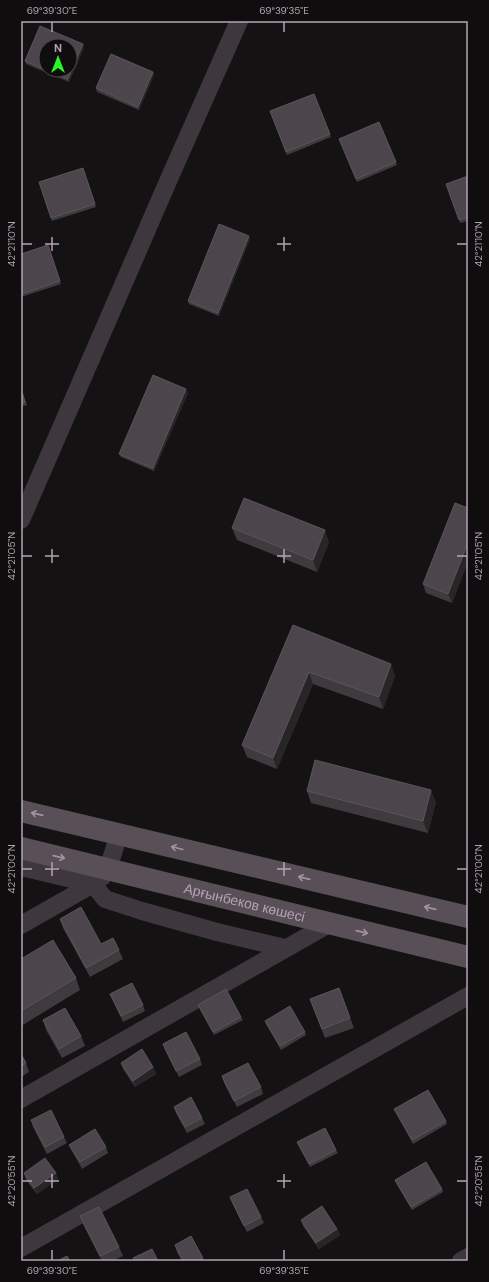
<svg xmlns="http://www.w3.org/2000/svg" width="489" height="1282" font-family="'DM Sans',sans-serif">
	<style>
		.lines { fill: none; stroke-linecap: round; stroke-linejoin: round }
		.minor { stroke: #3e373d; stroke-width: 18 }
		.major { stroke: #584f57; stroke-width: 22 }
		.wall { fill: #3f3a3e }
		.shaded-wall { fill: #282527 }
		.building { fill: #4c454b; stroke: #5c545b }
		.oneway { stroke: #a292a2 }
		.ticks { fill: none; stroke: #b5a3b5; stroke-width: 1.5 }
		.labels { text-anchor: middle; stroke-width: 3; stroke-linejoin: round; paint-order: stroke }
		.street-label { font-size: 14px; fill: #b5a3b5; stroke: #0f0d0e }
		.neatline { fill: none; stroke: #b5a3b5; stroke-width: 1.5 }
		.ticks-label { font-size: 10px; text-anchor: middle; fill: #b5a3b5 }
	</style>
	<rect width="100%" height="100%" fill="#141213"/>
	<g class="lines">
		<path class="minor" d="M21 520 169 179 239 21
			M21 867 93 884 105 899 142 911 217 932 285 948
			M21 925 93 884 102 877 108 869 119 834
			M21 1099 329 924
			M21 1248 468 996
			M461 1261 468 1257"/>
		<g class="major">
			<path d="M21 811 468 917"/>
			<path id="s1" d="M21 848 468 957"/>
		</g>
	</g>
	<path class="wall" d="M83 44 84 48 69 82 26 64 25 61Z
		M153 72 154 75 139 110 97 92 96 88Z
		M314 94 331 137 287 155 270 111Z
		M379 122 397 165 357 182 339 139Z
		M83 168 96 207 52 221 39 182Z
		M468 176V221L460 223 446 184Z
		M250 239 219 316 189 304 188 301Z
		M48 245 61 284 21 297V254Z
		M21 388 27 405 21 407Z
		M188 393 154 471 121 457 119 454Z
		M468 508V561L452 603 426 593 423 584Z
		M232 528 329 542 317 572 237 540Z
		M293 625 395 676 383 709 313 684 277 769 247 757 242 745Z
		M307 791 436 802 428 833 311 803Z
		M60 919 101 944 119 950 123 959 90 977 63 928Z
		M21 959 76 978 80 990 21 1026Z
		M339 988 354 1028 325 1038 310 999Z
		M110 994 143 1005 145 1011 123 1022 113 1000Z
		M198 1005 241 1017 243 1020 214 1035Z
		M43 1020 81 1036 85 1046 62 1058 46 1030Z
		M265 1021 305 1032 306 1035 281 1050 266 1024Z
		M163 1044 200 1059 202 1065 179 1077 165 1050Z
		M21 1054 26 1063 29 1072 21 1077Z
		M121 1063 153 1067 156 1074 135 1087 123 1069Z
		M222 1076 261 1087 263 1094 237 1107 224 1083Z
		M174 1107 202 1118 205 1124 187 1133 176 1113Z
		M394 1109 446 1121 447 1124 413 1144Z
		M31 1120 64 1137 67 1143 47 1154 33 1127Z
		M297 1142 336 1150 338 1153 310 1167Z
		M69 1145 106 1147 108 1153 82 1169 72 1151Z
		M24 1173H56L58 1179 37 1194 26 1180Z
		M395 1180 442 1189 443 1192 412 1210 396 1183Z
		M230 1197 261 1217 264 1223 247 1232 232 1203Z
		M80 1216 119 1247 123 1256 112 1261H102L84 1226Z
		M301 1220 337 1229 340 1235 319 1249 303 1226Z
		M175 1245 203 1258 204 1261H182L177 1252Z"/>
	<path class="shaded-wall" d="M83 44 84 48 69 82 68 79Z
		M153 72 154 75 139 110 138 107Z
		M249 236 250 239 219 316 218 313Z
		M186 389 188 393 154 471 153 468Z
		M325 530 329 542 317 572 313 560Z
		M468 543V561L452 603 448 594Z
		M391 664 395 676 383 709 379 697Z
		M309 672 313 684 277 769 273 758Z
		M431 790 436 802 428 833 423 821Z
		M153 1067 156 1074 135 1087 133 1081Z
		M56 1173 58 1179 37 1194 34 1188Z
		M337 1229 340 1235 319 1249 316 1243Z"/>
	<path class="building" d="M40 26 83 44 68 79 47 70H70V46H46V70L25 61Z
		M111 54 153 72 138 107 96 88Z
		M314 94 330 134 286 152 270 111Z
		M379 122 396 162 356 179 339 139Z
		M83 168 95 204 51 218 39 182Z
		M468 176V217L459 220 446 184Z
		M219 224 249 236 218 313 188 301Z
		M48 245 60 281 21 294V254Z
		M153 375 186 389 153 468 119 454Z
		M21 389 25 402 21 403Z
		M244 498 325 530 313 560 232 528Z
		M455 503 468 508V543L448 594 423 584Z
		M293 625 391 664 379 697 309 672 273 758 242 745Z
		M315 760 431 790 423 821 307 791Z
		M81 907 101 944 113 938 119 950 86 968 60 919Z
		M53 940 76 978 21 1011V959Z
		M132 983 143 1005 121 1016 110 994Z
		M339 988 350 1018 322 1029 310 999Z
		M226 989 241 1017 213 1032 198 1005Z
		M290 1006 305 1032 280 1046 265 1021Z
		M65 1008 81 1036 59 1049 43 1020Z
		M186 1032 200 1059 176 1071 163 1044Z
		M142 1049 153 1067 133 1081 121 1063Z
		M21 1054 26 1063 21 1066Z
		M248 1063 261 1087 234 1101 222 1076Z
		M428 1090 446 1121 412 1140 394 1109Z
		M191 1097 202 1118 185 1127 174 1107Z
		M51 1110 64 1137 45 1147 31 1120Z
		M325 1128 336 1150 309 1164 297 1142Z
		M95 1129 106 1147 80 1162 69 1145Z
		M45 1158 56 1173 34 1188 24 1173Z
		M426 1162 442 1189 411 1207 395 1180Z
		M247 1189 261 1217 244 1226 230 1197Z
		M322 1206 337 1229 316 1243 301 1220Z
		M99 1207 119 1247 100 1256 80 1216Z
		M191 1236 203 1258 198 1261H183L175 1245Z
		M152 1249 158 1261H135L133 1258Z
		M67 1256 70 1261H57Z"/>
	<defs><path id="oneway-shaft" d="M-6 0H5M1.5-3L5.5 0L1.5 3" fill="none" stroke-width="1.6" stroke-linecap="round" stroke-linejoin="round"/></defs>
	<g class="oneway">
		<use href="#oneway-shaft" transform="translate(37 814) rotate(-167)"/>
		<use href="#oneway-shaft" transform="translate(177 848) rotate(-166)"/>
		<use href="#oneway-shaft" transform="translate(59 857) rotate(13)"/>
		<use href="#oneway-shaft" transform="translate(304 878) rotate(-167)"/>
		<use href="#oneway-shaft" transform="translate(430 908) rotate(-167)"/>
		<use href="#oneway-shaft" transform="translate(362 932) rotate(13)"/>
	</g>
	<path class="ticks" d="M52 22V32M284 22V32M52 237V251M284 237V251M22 244H32M45 244H59M277 244H291M457 244H467M52 549V563M284 549V563M22 556H32M45 556H59M277 556H291M457 556H467M52 862V876M284 862V876M22 869H32M45 869H59M277 869H291M457 869H467M52 1174V1188M284 1174V1188M22 1181H32M45 1181H59M277 1181H291M457 1181H467M52 1250V1260M284 1250V1260"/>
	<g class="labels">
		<g class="street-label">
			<text dy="5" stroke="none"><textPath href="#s1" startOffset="230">Арғынбеков көшесі</textPath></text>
		</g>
	</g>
	<rect width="489" height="1282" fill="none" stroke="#0f0d0e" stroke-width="44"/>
	<g transform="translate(58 58)"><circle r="19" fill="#0f0d0e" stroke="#514951"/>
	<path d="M0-3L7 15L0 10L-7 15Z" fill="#26f925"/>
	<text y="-6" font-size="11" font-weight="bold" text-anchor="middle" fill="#b5a3b5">N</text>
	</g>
	<rect x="22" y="22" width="445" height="1238" class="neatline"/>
	<g class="ticks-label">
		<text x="52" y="14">69°39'30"E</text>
		<text x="284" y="14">69°39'35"E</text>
		<text transform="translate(11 244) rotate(-90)" y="4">42°21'10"N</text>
		<text transform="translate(478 244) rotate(-90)" y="4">42°21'10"N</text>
		<text transform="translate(11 556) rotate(-90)" y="4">42°21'05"N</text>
		<text transform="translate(478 556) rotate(-90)" y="4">42°21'05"N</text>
		<text transform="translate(11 869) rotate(-90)" y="4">42°21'00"N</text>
		<text transform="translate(478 869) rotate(-90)" y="4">42°21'00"N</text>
		<text transform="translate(11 1181) rotate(-90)" y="4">42°20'55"N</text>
		<text transform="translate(478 1181) rotate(-90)" y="4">42°20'55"N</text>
		<text x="52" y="1274">69°39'30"E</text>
		<text x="284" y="1274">69°39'35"E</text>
	</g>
</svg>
